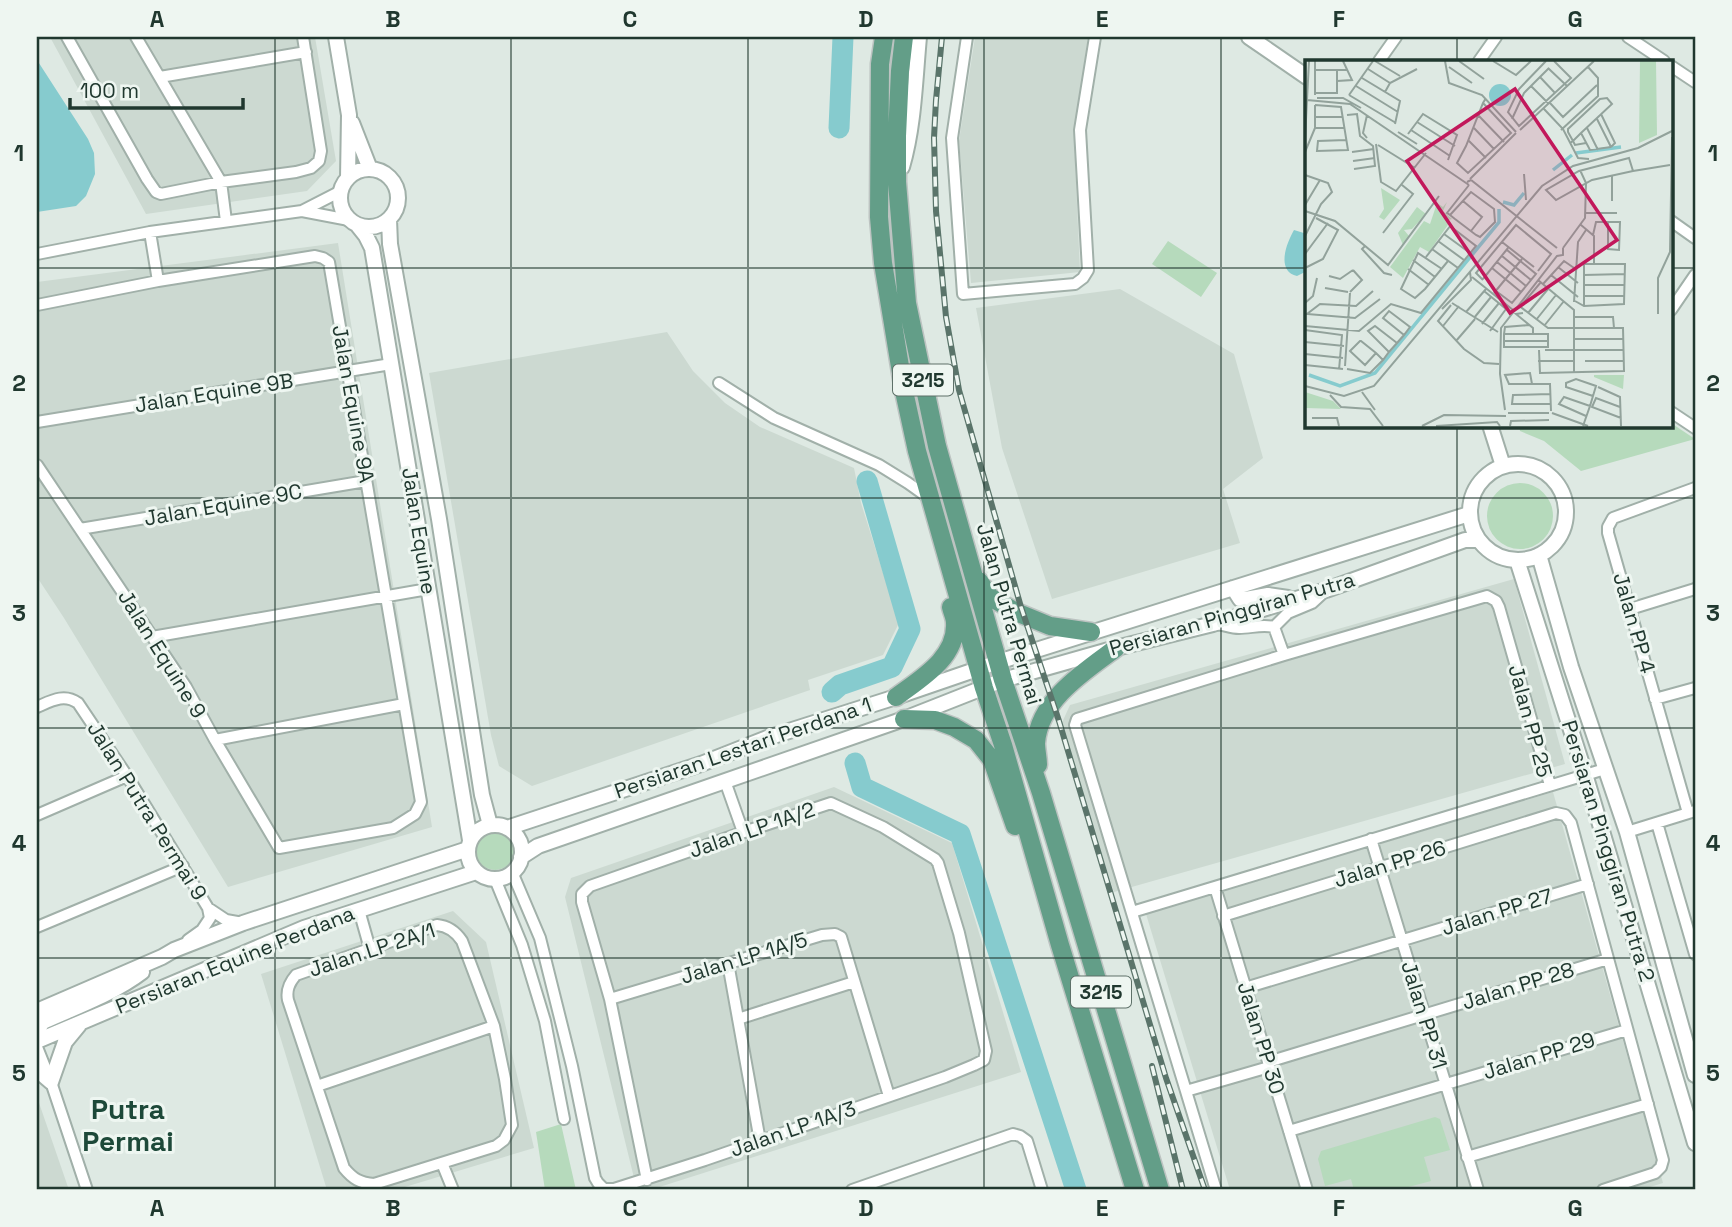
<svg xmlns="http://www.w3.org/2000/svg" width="1732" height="1227" font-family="'Space Grotesk',sans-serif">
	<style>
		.built { fill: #ccd9d1 }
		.green { fill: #b6dabc }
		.water { fill: #86cbce }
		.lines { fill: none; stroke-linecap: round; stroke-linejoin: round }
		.river { stroke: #86cbce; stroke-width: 21 }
		.minor-casing { stroke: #a1b0a9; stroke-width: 14 }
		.tertiary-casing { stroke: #a1b0a9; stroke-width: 18 }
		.primary-casing { stroke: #bcc3c1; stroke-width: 21 }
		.minor { stroke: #fff; stroke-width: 10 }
		.tertiary { stroke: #fff; stroke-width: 14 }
		.primary { stroke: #639e88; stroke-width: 18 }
		.rail-casing { stroke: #5a746a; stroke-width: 6 }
		.rail { stroke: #eef6f1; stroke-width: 3.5; stroke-dasharray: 10; stroke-linecap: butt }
		.grid { fill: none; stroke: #20382f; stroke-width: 2; stroke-opacity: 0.55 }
		.labels { text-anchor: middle; stroke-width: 6; stroke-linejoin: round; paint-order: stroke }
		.shield { fill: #eef6f1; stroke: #5e7169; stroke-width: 2 }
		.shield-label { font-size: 19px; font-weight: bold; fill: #20382f }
		.street-label { font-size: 21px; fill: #20382f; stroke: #eef6f1 }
		.district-label { font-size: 28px; font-weight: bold; fill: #1d4939; stroke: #eef6f1 }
		.inset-river { fill: none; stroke: #86cbce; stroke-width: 3.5 }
		.inset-road { fill: none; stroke: #92a29b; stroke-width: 2 }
		.view { fill: #c2185b; fill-opacity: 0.15; stroke: #c2185b; stroke-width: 3.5 }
		.inset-edge { fill: none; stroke: #20382f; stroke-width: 3.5 }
		.neatline { fill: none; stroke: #20382f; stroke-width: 2.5 }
		.grid-label { font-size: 23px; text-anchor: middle; font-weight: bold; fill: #20382f }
	</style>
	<rect width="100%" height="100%" fill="#dee9e3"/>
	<path class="built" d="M50 37H315L336 161 307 191 146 214Z
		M975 37H1088L1074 136 1080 272 971 283 959 141Z
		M338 243 432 827 228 887 64 618 37 577V282Z
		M1120 289 1234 354 1263 458 1223 489 1240 543 1052 599 1002 448 976 308Z
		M667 332 693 371 725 403 760 427 854 468 861 503 899 623 883 655 808 680 810 690 532 786 499 766 491 735 429 373Z
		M1514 579 1565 764 1114 892 1060 727 1070 705Z
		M834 787 952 843 1021 1072 650 1190H637L565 897 571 878Z
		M1553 792 1663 1183 1640 1190H1230L1146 914Z
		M453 911 486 942 534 1148 395 1190H327L261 974Z
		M37 1097 69 1190H37Z"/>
	<path class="green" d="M1168 241 1217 273 1201 297 1152 264Z
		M1671 423 1695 439 1581 471 1544 441 1520 431 1519 425H1671Z
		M1487 516a33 33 0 1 1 66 0a33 33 0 1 1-66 0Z
		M476 851a19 19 0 1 1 38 0a19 19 0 1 1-38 0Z
		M1435 1117 1440 1119 1450 1150 1424 1157 1431 1181 1397 1190H1354L1351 1179 1325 1186 1318 1159 1321 1151Z
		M561 1124 576 1190H545L536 1132Z"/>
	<path class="water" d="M37 60 88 139 94 153 95 174 86 196 76 206 37 212Z
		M1294 230 1307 234V271L1297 276C1276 271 1286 244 1294 230Z"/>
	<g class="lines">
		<path class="river" d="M839 128 843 37
			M832 692 840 685 892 667 910 629 867 481
			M855 763 862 787 960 834 1076 1190"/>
		<defs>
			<path id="minor" d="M67 37 147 179 156 192 161 194 221 182 296 172 311 168 319 161 321 151 303 37
				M136 37 221 182 226 221
				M967 37 952 138 963 294 1075 284 1083 278 1088 270 1080 130 1095 37
				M1628 37 1664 61
				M1379 61 1396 37
				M1479 61 1496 37
				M1671 66 1695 82
				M160 77 306 52
				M302 211 341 191
				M1671 221 1695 238
				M150 232 158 281
				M37 254 150 232 302 211 349 220
				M37 305 158 281 315 256 323 258 329 262 421 802 415 814 393 828 279 848 215 740 186 687 37 465
				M1671 310 1695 275
				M719 383 774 418 879 465 908 483 929 498
				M1671 412 1695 428
				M37 422 391 364
				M80 529 366 481
				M1630 609 1695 589
				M1215 624C1223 624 1230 628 1239 628 1251 628 1262 624 1274 627
				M1274 627 1288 613 1312 603 1325 591
				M1274 627 1284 655
				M152 637 428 589
				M1655 699 1695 688
				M37 707C51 701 64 693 78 703L127 776 208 908 210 918 202 930 188 940
				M215 740 404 704
				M725 781 743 832
				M1688 813 1608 533V527L1613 518 1695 488
				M37 815 127 776
				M1657 823 1695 954
				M1627 832 1695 811
				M1371 839 1478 1190
				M512 872 540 938 572 1066 595 1178 598 1183 604 1189H614L705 1160 945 1077 974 1065 984 1060 986 1051 959 933 938 863 935 859 883 827 831 803 747 831 590 886 582 894V902L610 999 647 1180
				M495 879 522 945 545 1021 564 1119
				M1215 887 1307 1190
				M208 908 226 920 243 923
				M359 910 370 949
				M1132 912 1605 769
				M1223 916 1556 813 1565 815 1571 823 1663 1160 1661 1167 1655 1173 1603 1190
				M437 925C448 926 456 932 462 941L494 1026 505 1079 512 1125 504 1140 496 1146 374 1184C360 1183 353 1179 344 1168L288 1000C286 990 289 983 296 975Z
				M37 927 183 866
				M728 963 760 1141
				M1245 988 1588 884
				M610 999 822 935 835 934 841 937 889 1096
				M738 1019 854 982
				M37 1047 51 1082 87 1190
				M1268 1062 1608 959
				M317 1086 494 1026
				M1186 1091 1269 1067
				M1289 1131 1627 1030
				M1467 1157 1648 1104
				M442 1163 453 1190
				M852 1190 1013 1134 1020 1136 1027 1141 1042 1190
				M1216 1190 1075 725 1077 719 1284 655 1487 596 1496 601 1499 607 1550 785"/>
			<path id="tertiary" d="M336 37 349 115 348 178
				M1249 37 1307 77
				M352 123 370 169
				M902 167C914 126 915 80 919 37
				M340 198a29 29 0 1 1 58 0a29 29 0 1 1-58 0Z
				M389 219 390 244 439 519 482 795 490 825
				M358 226 366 236 372 248 470 840
				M1490 425 1503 466
				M1470 512a48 48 0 1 1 96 0a48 48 0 1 1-96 0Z
				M1539 555 1571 667 1627 832 1695 1075
				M1517 560 1585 774 1695 1143
				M1233 588 1240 599H1246L1268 595 1288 598
				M468 852a27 27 0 1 1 54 0a27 27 0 1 1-54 0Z
				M507 828 701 764 767 738 896 697 998 662 1469 514
				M521 857 538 846 904 719 1003 680 1116 648 1213 624 1326 590 1465 540H1478
				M37 1011 162 957 174 950 243 923 468 849
				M37 1030 43 1022C76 1007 113 994 142 972
				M37 1041 304 928 476 872
				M37 1070 51 1082 65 1042 79 1025"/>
			<path id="primary" d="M884 37 880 64 879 217 883 263 904 391 917 451 984 688 1003 745 1060 945 1135 1190
				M904 37 900 71 897 136V182L907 303 937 446 1003 680 1041 793 1160 1190
				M979 581 990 597 1016 612 1050 626 1091 632
				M896 697C920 679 957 658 955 623 955 617 952 612 951 607
				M904 719 935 720 954 727 976 740 992 760 1015 826
				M1038 765C1038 758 1036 750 1036 743 1039 700 1085 671 1116 648"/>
		</defs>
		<use href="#minor" class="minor-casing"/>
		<use href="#tertiary" class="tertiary-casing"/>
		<use href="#primary" class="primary-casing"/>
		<use href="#minor" class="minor"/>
		<use href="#tertiary" class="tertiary"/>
		<use href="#primary" class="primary"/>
		<defs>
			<path id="rail" d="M942 37 936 100 934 138 936 211 946 317 959 390 1021 607 1059 721 1166 1078 1205 1190
				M1152 1066 1183 1190"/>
		</defs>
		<use href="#rail" class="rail-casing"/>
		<use href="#rail" class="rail"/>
	</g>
	<path class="grid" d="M275 37V1190M511 37V1190M748 37V1190M984 37V1190M1221 37V1190M1457 37V61M37 268H1307M1671 268H1695M1457 425V1190M37 498H1695M37 728H1695M37 958H1695"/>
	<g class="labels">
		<g class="shield">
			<rect x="893" y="364.5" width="60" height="31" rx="5"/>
			<rect x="1071" y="976.5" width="60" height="31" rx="5"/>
		</g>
		<g class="shield-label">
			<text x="923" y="387">3215</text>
			<text x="1101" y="999">3215</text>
		</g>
		<g class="street-label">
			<text transform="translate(214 393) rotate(-9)" y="7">Jalan Equine 9B</text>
			<text transform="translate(353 404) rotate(80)" y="7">Jalan Equine 9A</text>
			<text transform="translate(223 505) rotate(-10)" y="7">Jalan Equine 9C</text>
			<text transform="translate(419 531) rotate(81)" y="7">Jalan Equine</text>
			<text transform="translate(1009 614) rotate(74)" y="7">Jalan Putra Permai</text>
			<text transform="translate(1232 614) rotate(-16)" y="7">Persiaran Pinggiran Putra</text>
			<text transform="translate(1634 623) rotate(74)" y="7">Jalan PP 4</text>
			<text transform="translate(162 654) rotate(58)" y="7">Jalan Equine 9</text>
			<text transform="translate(1530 721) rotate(75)" y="7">Jalan PP 25</text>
			<text transform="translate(743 748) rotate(-19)" y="7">Persiaran Lestari Perdana 1</text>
			<text transform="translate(147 811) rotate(58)" y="7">Jalan Putra Permai 9</text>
			<text transform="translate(752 830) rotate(-19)" y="7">Jalan LP 1A/2</text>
			<text transform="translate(1608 851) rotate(73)" y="7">Persiaran Pinggiran Putra 2</text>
			<text transform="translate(1390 864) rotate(-17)" y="7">Jalan PP 26</text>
			<text transform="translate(1497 912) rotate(-17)" y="7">Jalan PP 27</text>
			<text transform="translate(372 950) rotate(-18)" y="7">Jalan LP 2A/1</text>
			<text transform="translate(744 958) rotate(-17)" y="7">Jalan LP 1A/5</text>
			<text transform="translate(235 960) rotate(-22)" y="7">Persiaran Equine Perdana</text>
			<text transform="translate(1518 986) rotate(-17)" y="7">Jalan PP 28</text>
			<text transform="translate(1424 1015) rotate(73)" y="7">Jalan PP 31</text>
			<text transform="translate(1261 1038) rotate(73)" y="7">Jalan PP 30</text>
			<text transform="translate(1539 1056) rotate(-17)" y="7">Jalan PP 29</text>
			<text transform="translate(793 1129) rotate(-19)" y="7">Jalan LP 1A/3</text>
		</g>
		<g class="district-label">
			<text x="128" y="1119">Putra<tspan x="128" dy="32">Permai</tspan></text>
		</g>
	</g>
	<g transform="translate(1305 60)">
		<rect width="368" height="368" fill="#dee9e3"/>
		<path d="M335 1H351L352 75 334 83ZM76 128 95 140 79 160 74 157 79 149ZM142 142 138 151 147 159 140 161 145 162 124 192 115 187 98 218 85 207 119 161 125 164 132 143 138 147ZM112 147 121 154 107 169 99 170 104 176 98 185 93 173ZM289 315H319L318 329 289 317ZM0 332 28 341 36 349 0 348Z" fill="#b6dabc"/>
		<path d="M184 35a11 11 0 1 1 22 0a11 11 0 1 1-22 0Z" fill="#86cbce"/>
		<path class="inset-river" d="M271 93 316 87M248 110 267 95M198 142 209 145 219 133M4 315 35 326 70 313 194 162V149"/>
		<path class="inset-road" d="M70 1 95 16M140 1 144 23 177 35 211 72M154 1 179 19M188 1 211 15 226 1M241 1 214 29 203 52 214 66 266 18 249 1M144 7 167 23M243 8 262 26M63 9 85 23M10 10H43M235 17 250 33M57 18 95 41 90 64M32 21 47 20 38 1M51 26 93 52M226 26 243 43M80 32 85 23 112 9M10 33H32V10M10 35V1M44 35 91 63M44 35 68 1M12 38H38L56 48M2 40 45 44 164 125M178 43 206 73 163 113 152 103 161 86 178 43 181 38M245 43 258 57 292 25M10 45 36 47 43 90 12 91 13 81 41 80M239 49 258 69 273 98 284 99M296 54 310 83 306 87M42 55 52 54 55 76 68 86 70 106 49 109M62 55 58 73 62 78M173 55 199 82M10 57H38M207 59 219 33 244 8M292 59 306 87M112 62 150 86M168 67 189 89M10 68H40M282 68 293 90M106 70 145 96M215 70 289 1M256 70 293 36V18L283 7M93 72 112 84M276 73 285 90 306 87M103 74 118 54 152 75 143 100M0 79 4 1M163 80 181 98M265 83 268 81 276 73 307 44 302 38 295 39 263 69V72L268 81 270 85 281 83M71 84 76 122 91 131 121 93M73 85 110 108M0 92 10 68V45M47 92 69 89M324 98 328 111 287 120 251 140 241 130 274 111ZM48 101 70 98M328 111 365 105M219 114 221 140M0 115 23 123 27 132 16 144 0 176M307 116V141M165 119 211 73M162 122 166 120 252 188M158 141 177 157 166 171M0 145 15 120M0 151 30 161 83 205 134 136M280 153H312M145 155 166 132 189 149 190 162 175 177 171 175 150 159 145 155 142 153 164 125M276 165 289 176V204M78 173 108 134 97 125M139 174 165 193M288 175 291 162H315L314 190 303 189V162M133 181 159 200M197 182 229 207M60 186 57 189 79 213 87 215M258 188 280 158 281 123 275 110M127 189 153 208M0 194 23 163M197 196 226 220M121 197 146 165M108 200 130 217M192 202 221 226M253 207 273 223M0 208 18 199 33 170 11 158M187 208 216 232M103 209 124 225M137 209 113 193 96 229 110 238 120 229 143 201M246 215 273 237M279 215 320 214M24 216 35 219 48 210M167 217 208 250M178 219 203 188M178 220 171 213 211 165 246 194 233 211M233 220 269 250V313M238 224 259 201 272 210M279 225H320M20 228 43 232M68 231 51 246 15 244 2 254 50 258 75 239M179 231 201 249 185 271M191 231 207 243 231 214 202 190M45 232 57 220 48 210M189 233 217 199M279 236H319M270 241 279 246 319 244 320 204H275M269 242 273 182 281 170M0 243 8 236 12 218M147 243 193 272M146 245 133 261 159 289 179 303 194 304M213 245 243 268H318L319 311 235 313 234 290M279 246V204M215 247 236 222M137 249 166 220 165 212M161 252 181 229M218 253 211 254 228 268V274M223 253 243 229M353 254V218L365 192 367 77M269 257H308L309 268M169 258 186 237M231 260 251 235M177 264 194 243M0 266 54 271 86 244 116 253 171 186 145 166M138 266 154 246M239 266 259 241M0 270 37 275 34 310M199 274H243V287H199V274L200 267 224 265M269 279H319M151 281 170 259M199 281H244M0 282 39 286M240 290H319M84 292 63 271 70 266 92 283M71 293 60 305 45 291 55 281H56L71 293 78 300M0 294 38 298M233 301H269M280 301H319M0 305 38 309M40 306 45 233M42 309 65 313 78 300 84 292 92 283 99 275 105 267 84 251 78 258 99 275M227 324 225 313 200 315 204 324H245L246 351M0 326 39 336 69 326 237 126 268 106 333 88 367 71M293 327 315 337 316 366M57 332 70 350M245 334 208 335 207 344H246M25 335 36 347 65 349 78 366M315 347 291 338 287 347 316 358M200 350 195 314 196 268 252 196 258 195V188M203 353H244M247 353 283 366M281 356 254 344 259 337 285 346M7 358H32L34 366M117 366 139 355 201 356M131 366 192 362 195 366M205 366 206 361 244 360M278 366 285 346 291 326 271 319 261 323V327L288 336"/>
		<path class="view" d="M210 29 312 180 205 253 102 101Z"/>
		<rect width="368" height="368" class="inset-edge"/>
	</g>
	<rect width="1732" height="1227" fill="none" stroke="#eef6f1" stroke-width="77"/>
	<path d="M70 98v10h173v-10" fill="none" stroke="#20382f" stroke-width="3.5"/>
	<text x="80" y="98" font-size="21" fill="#20382f" stroke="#eef6f1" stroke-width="5" paint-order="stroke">100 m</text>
	<rect x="38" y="38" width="1656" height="1150" class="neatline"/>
	<g class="grid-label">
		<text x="157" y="27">A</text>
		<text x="393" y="27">B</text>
		<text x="630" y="27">C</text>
		<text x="866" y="27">D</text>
		<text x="1102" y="27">E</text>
		<text x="1339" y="27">F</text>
		<text x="1575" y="27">G</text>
		<text x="19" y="161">1</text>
		<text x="1713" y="161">1</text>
		<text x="19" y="391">2</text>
		<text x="1713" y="391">2</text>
		<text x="19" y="621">3</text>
		<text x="1713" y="621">3</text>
		<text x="19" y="851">4</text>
		<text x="1713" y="851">4</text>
		<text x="19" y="1081">5</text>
		<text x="1713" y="1081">5</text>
		<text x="157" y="1216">A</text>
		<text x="393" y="1216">B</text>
		<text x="630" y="1216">C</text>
		<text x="866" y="1216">D</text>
		<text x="1102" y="1216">E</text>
		<text x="1339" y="1216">F</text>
		<text x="1575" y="1216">G</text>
	</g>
</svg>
